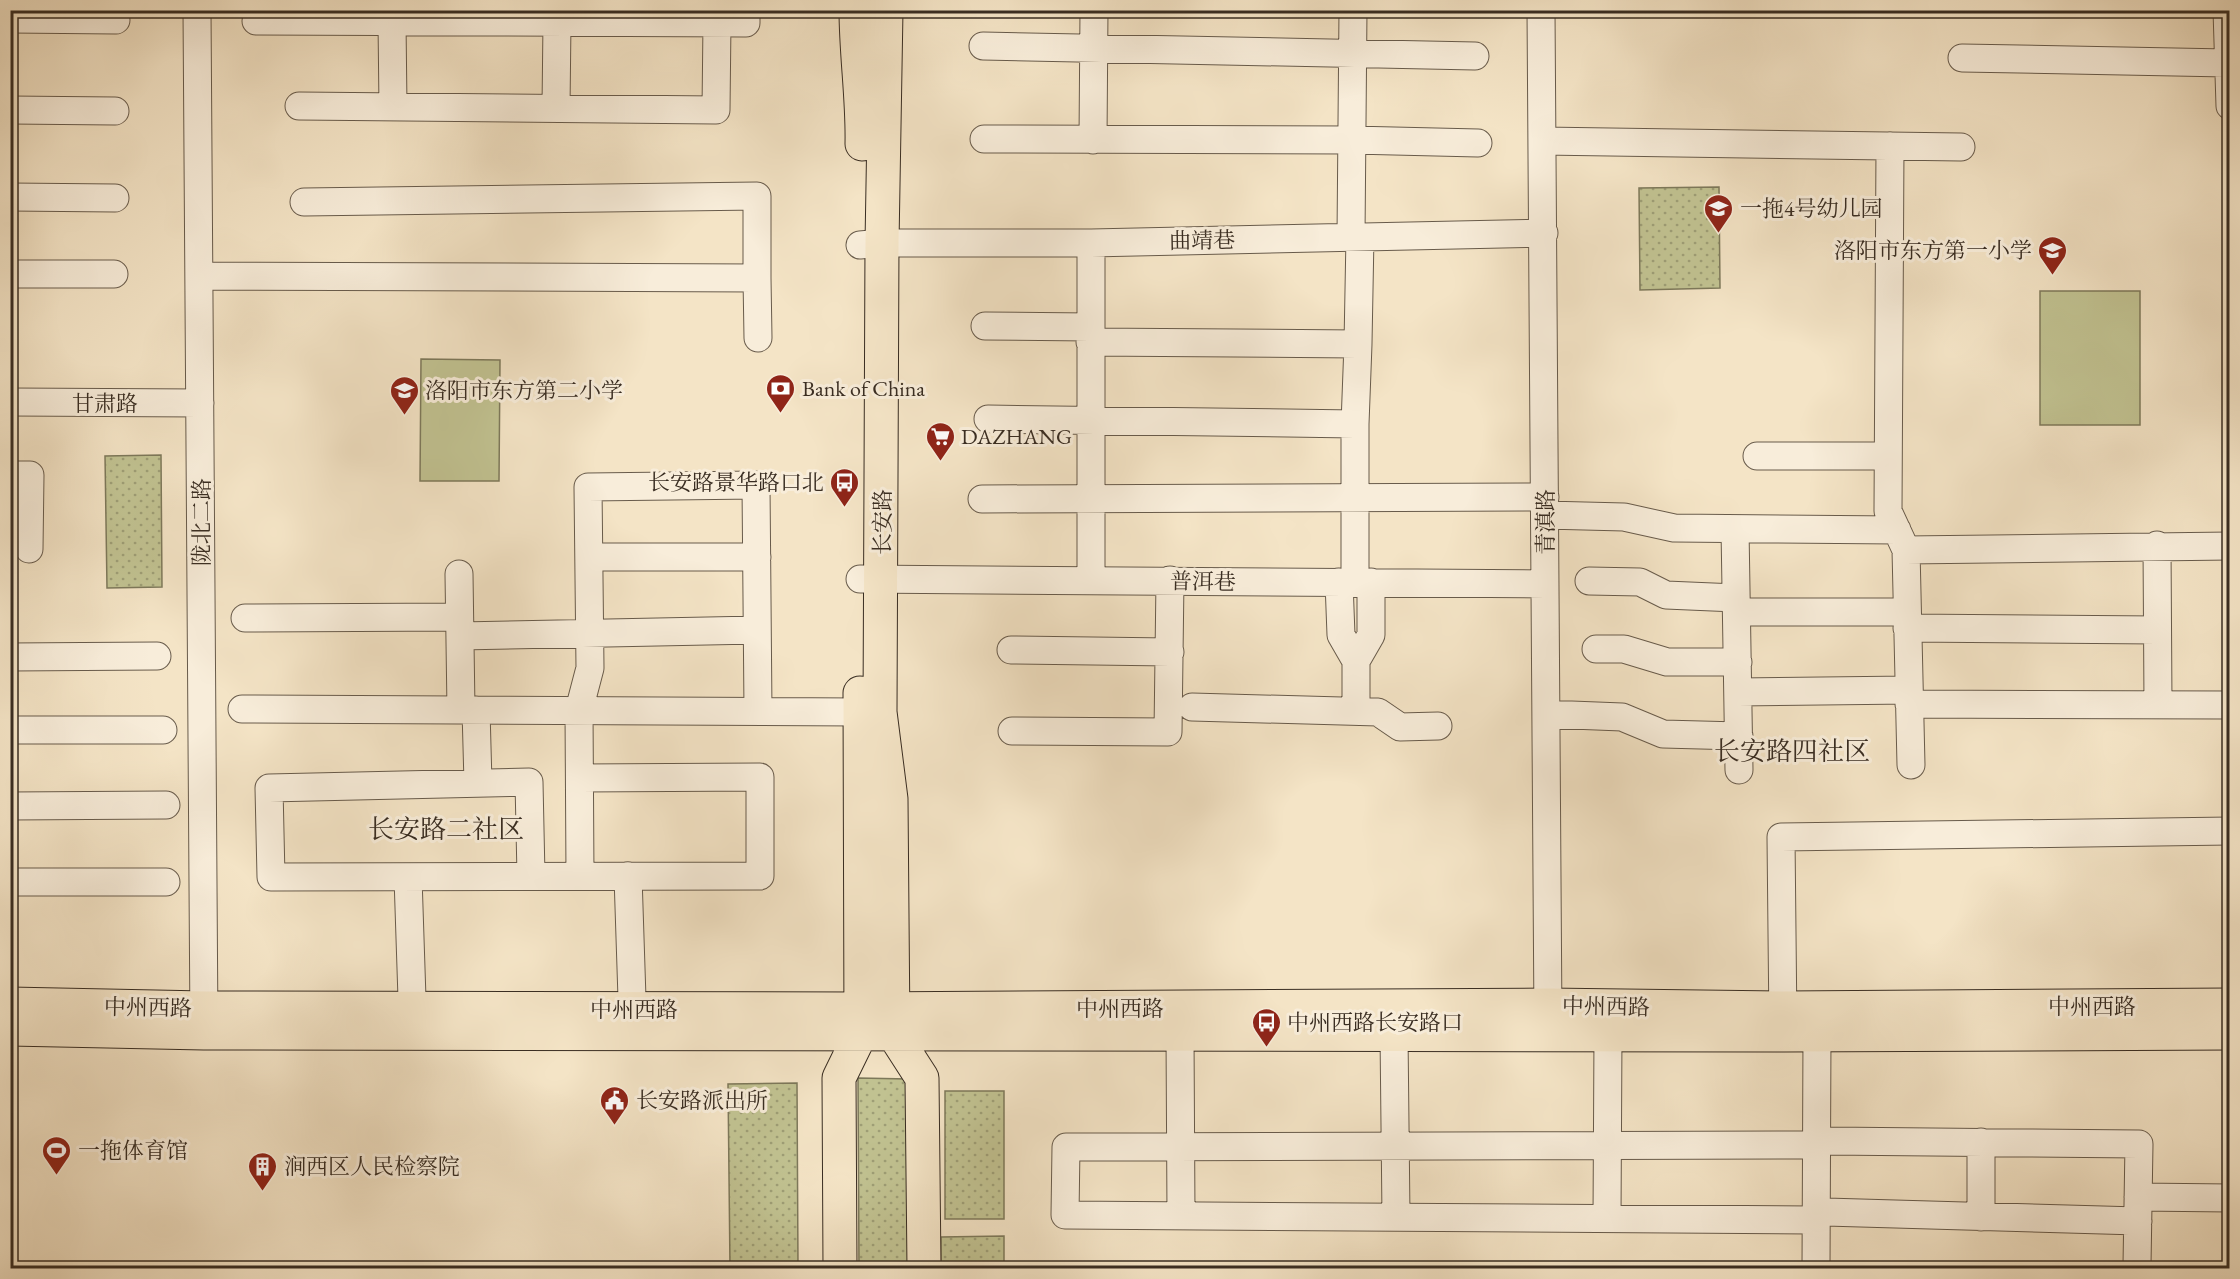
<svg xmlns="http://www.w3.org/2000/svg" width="2240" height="1279" font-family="'EB Garamond','Noto Serif SC',serif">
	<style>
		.green { fill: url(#green-dots); stroke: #7d785a; stroke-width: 1.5 }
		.pitch { fill: #c1c291; stroke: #7d785a; stroke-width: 1.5 }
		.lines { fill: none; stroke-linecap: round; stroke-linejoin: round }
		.minor-casing { stroke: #685b4b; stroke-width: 29 }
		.major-casing { stroke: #392d22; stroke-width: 35 }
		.minor { stroke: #f8edda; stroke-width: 27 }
		.major { stroke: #f4e4c6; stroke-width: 33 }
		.labels { text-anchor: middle; stroke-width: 6; stroke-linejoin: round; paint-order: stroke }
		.poi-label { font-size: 22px; fill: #392d22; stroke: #f8edda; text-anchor: start }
		.street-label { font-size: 22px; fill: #392d22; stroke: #f8edda }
		.quarter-label { font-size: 26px; fill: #392d22; stroke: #f8edda }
	</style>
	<defs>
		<pattern id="green-dots" width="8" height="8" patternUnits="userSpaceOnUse" patternTransform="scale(1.5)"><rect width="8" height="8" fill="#c1c291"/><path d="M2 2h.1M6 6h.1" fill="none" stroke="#9e9e76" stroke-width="1.8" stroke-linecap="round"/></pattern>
	</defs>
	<rect width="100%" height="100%" fill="#f4e4c6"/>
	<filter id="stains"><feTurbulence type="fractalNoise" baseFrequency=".00333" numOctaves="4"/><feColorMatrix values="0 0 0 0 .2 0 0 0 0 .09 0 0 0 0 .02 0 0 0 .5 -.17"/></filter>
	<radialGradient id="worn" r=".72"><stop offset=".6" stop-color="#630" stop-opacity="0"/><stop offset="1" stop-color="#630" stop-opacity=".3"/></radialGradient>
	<path class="green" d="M1719 187 1720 288 1640 290 1639 188Z
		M161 455 162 587 107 588 105 456Z
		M858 1078 908 1079V1268H859Z
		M797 1083 798 1268H730L728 1084Z
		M945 1091H1004V1219H945Z
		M1004 1236V1268H941V1237Z"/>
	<path class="pitch" d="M2040 291H2140V425H2040Z
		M421 359 500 360 499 481H420Z"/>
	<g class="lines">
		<defs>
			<path id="minor" d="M197 10 204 1029
				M1541 10 1548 1023
				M2227 10 2230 106
				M10 19 116 20
				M256 21 746 23V10
				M392 22 393 107
				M983 46 1475 56
				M1962 58 2227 63
				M299 106 716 110 717 22
				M556 108 557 22
				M10 110 115 111
				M984 139 1352 140 1478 143
				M1093 140 1094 10
				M1542 141 1961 147
				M1890 146 1888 511 1906 550 1911 765
				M10 197 115 198
				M1351 236 1353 10
				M1091 243V580
				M860 245 882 243H1091L1544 233
				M10 274H114
				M199 276 757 278V196L304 202
				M757 278 758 338
				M985 326 1090 327
				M1090 342 1358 344
				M10 402 200 403
				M988 419 1355 424
				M1757 456H1888
				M10 475H30L29 549
				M982 499 1545 497
				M1545 515 1624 517 1674 528 1897 530
				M1735 529 1739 770
				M2157 545 2158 705
				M1906 550 2230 546
				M589 557H757
				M459 574 461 710
				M860 579 1545 584
				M1589 581 1640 582 1666 595 1736 598
				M1339 582 1341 635 1356 661 1371 635V582
				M1355 582V424L1358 344 1360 236
				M1737 612H1907
				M245 618 459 617
				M1907 628 2157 630
				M460 636 757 630
				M1596 649H1624L1667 662H1738
				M1011 650 1170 652
				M10 657 157 656
				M1356 661V711
				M1738 692 1909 690
				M1909 704 2230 705
				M1192 707 1378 712 1400 727 1438 726
				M242 709 860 712
				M476 710 478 783
				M1546 714 1622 717 1663 734 1739 736
				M10 730H163
				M1012 731 1168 732 1170 580
				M10 806 166 805
				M531 876 529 782 269 788 271 877 760 876V777L580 778
				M580 876 579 710 590 668 588 487 756 485 758 711
				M628 876 633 1029
				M408 877 413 1029
				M10 882H166
				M1783 1028 1781 837 2230 831
				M1180 1034 1181 1216
				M1394 1034 1396 1217
				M2138 1197 2230 1198
				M1981 1217V1142
				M1607 1218 1608 1034
				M2137 1265 2139 1144 1829 1141 1807 1145 1066 1147 1065 1215 1810 1220 1826 1212 2138 1221
				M1816 1267 1817 1035"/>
			<path id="major" d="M856 10C856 55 863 99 862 144
				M886 10 882 243 880 712 891 799 893 1033 922 1078 924 1268
				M10 1004 204 1008 860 1009 1548 1005 1783 1008 2230 1005
				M10 1029 204 1033 1783 1035 2230 1033
				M840 1268 839 1078 861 1033 860 693"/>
		</defs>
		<use href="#minor" class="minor-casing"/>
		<use href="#major" class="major-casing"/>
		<use href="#minor" class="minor"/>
		<use href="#major" class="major"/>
	</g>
	<defs>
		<symbol id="school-pin" viewBox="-11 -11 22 30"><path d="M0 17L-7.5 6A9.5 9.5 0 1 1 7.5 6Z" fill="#8f2418" stroke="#f8edda"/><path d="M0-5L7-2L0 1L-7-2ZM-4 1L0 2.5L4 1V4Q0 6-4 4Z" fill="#fff"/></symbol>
		<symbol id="bank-pin" viewBox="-11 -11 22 30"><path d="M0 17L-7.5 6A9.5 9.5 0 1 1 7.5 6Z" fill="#8f2418" stroke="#f8edda"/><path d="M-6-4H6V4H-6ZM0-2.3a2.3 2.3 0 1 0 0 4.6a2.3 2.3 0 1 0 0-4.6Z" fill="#fff"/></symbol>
		<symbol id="supermarket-pin" viewBox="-11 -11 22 30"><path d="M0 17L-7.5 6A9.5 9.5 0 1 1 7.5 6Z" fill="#8f2418" stroke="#f8edda"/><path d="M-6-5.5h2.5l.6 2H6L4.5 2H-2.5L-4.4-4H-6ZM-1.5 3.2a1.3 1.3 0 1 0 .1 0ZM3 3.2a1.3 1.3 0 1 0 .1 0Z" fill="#fff"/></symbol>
		<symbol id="bus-pin" viewBox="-11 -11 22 30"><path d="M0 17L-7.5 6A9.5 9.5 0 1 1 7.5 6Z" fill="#8f2418" stroke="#f8edda"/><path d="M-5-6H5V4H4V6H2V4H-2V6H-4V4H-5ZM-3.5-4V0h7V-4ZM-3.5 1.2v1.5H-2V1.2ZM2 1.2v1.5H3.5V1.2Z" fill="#fff"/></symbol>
		<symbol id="civic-pin" viewBox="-11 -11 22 30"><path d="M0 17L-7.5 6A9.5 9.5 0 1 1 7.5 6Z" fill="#8f2418" stroke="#f8edda"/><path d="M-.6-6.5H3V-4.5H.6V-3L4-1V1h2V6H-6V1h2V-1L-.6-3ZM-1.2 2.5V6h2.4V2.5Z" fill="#fff"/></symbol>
		<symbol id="stadium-pin" viewBox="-11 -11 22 30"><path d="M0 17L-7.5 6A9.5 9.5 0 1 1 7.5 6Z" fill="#8f2418" stroke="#f8edda"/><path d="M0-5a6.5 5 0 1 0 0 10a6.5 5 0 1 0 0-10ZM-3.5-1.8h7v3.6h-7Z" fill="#fff"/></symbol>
		<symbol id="building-pin" viewBox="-11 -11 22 30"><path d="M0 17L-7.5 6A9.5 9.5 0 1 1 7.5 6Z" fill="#8f2418" stroke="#f8edda"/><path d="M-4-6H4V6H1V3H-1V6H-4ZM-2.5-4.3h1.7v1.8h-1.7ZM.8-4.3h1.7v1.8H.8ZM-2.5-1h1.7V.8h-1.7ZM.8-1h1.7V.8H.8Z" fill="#fff"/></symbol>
	</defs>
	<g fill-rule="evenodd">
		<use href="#school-pin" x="1702" y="192" width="33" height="45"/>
		<use href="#school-pin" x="2036" y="234" width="33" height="45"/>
		<use href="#bank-pin" x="764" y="372" width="33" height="45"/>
		<use href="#school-pin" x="388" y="374" width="33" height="45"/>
		<use href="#supermarket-pin" x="924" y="420" width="33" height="45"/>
		<use href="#bus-pin" x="828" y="466" width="33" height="45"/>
		<use href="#bus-pin" x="1250" y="1006" width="33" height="45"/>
		<use href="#civic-pin" x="598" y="1084" width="33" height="45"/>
		<use href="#stadium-pin" x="40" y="1134" width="33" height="45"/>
		<use href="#building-pin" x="246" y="1150" width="33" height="45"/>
	</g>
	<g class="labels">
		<g class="poi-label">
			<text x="1740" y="216">一拖4号幼儿园</text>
			<text x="2032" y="258" text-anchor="end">洛阳市东方第一小学</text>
			<text x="802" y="396">Bank of China</text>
			<text x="425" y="398">洛阳市东方第二小学</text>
			<text x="961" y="444">DAZHANG</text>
			<text x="824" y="490" text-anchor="end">长安路景华路口北</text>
			<text x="1287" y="1030">中州西路长安路口</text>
			<text x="636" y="1108">长安路派出所</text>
			<text x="78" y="1158">一拖体育馆</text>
			<text x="284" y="1174">涧西区人民检察院</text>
		</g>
		<g class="street-label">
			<text transform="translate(1202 240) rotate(-1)" y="8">曲靖巷</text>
			<text x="105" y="411">甘肃路</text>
			<text transform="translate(201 522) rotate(-90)" y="8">陇北二路</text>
			<text transform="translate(882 522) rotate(-90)" y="8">长安路</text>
			<text transform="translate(1545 522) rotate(-90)" y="8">青滇路</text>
			<text transform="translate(1203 581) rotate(1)" y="8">普洱巷</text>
			<text transform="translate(1606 1006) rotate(1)" y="8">中州西路</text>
			<text x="2092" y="1014">中州西路</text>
			<text transform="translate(148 1007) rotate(1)" y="8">中州西路</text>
			<text x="1120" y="1016">中州西路</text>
			<text x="634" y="1017">中州西路</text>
		</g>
		<g class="quarter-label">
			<text x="1792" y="760">长安路四社区</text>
			<text x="446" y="838">长安路二社区</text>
		</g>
	</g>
	<rect width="2240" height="1279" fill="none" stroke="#f4e4c6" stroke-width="36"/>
	<rect x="12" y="12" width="2216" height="1255" fill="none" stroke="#392d22" stroke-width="3"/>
	<rect x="18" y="18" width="2204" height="1243" fill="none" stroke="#392d22" stroke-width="1.5"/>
	<rect width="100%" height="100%" filter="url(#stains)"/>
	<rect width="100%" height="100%" fill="url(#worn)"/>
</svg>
